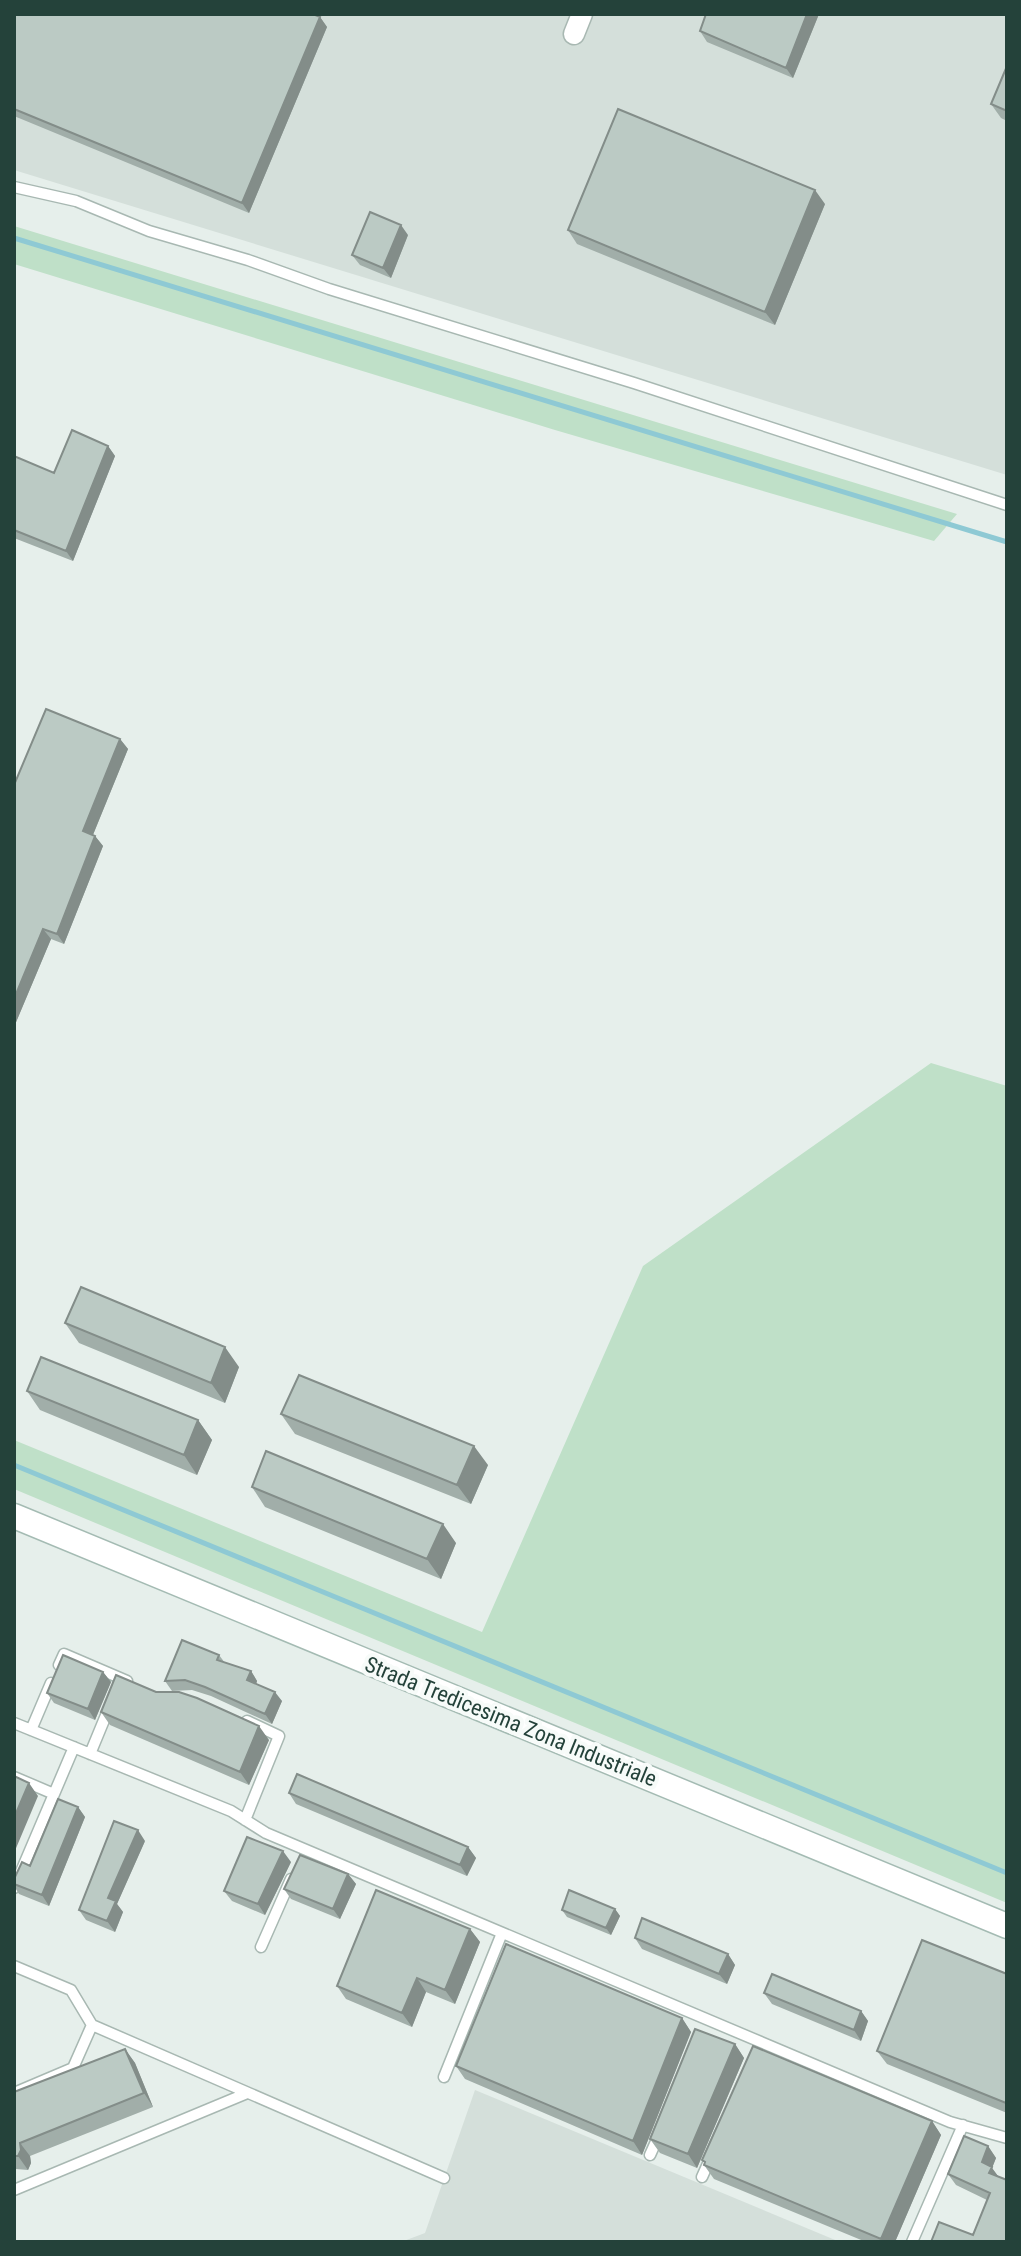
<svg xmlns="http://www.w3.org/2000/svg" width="1021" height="2256" font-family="'Roboto Condensed',sans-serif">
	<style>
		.built { fill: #d4dfda }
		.green { fill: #bfe0c8 }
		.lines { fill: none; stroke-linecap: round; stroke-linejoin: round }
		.stream { stroke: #8ec9d4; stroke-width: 5 }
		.lane-casing { stroke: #a8b8b2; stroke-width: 13 }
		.street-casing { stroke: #a8b8b2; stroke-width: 23 }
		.secondary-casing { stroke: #a4bbb3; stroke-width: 27 }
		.lane { stroke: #fff; stroke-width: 10 }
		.street { stroke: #fff; stroke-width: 20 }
		.secondary { stroke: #fff; stroke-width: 24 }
		.wall { fill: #a1aea9 }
		.shaded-wall { fill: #838d89 }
		.building { fill: #bbcac4; stroke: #838d89; stroke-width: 2 }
		.labels { text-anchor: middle; stroke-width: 8; stroke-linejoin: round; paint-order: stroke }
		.street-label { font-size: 22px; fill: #24423a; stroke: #f7fbf9 }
	</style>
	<rect width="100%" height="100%" fill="#e6efeb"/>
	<path class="built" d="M14 14H1007V475L14 170Z
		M475 2090 840 2242H401L425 2233Z"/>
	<path class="green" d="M14 226 957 514 934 541 555 430 14 264Z
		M931 1063 1007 1086V1903L14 1489V1440L482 1632 643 1266Z"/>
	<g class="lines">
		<path class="stream" d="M14 238 1007 542
			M14 1465 1007 1873"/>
		<defs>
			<path id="lane" d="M14 187 76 201 149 231 248 260 329 289 634 383 1007 505
				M59 1665 64 1654 127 1681
				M14 1723 231 1811 266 1833 950 2122 1007 2138
				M31 1730 51 1683
				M90 1754 109 1708
				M14 1777 54 1794
				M245 1820 279 1736 247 1721
				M14 1888 74 1747
				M261 1947 291 1879
				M14 1966 71 1990 92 2025
				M444 2077 502 1933
				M14 2093 73 2068 92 2025 444 2178
				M650 2155 659 2135
				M702 2177 711 2157
				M14 2190 245 2094
				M912 2242 963 2125"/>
			<path id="street" d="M574 34 582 14"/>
			<path id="secondary" d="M14 1516 1007 1926"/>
		</defs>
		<use href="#lane" class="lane-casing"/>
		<use href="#street" class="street-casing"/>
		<use href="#secondary" class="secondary-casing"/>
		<use href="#lane" class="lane"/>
		<use href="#street" class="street"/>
		<use href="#secondary" class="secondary"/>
	</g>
	<path class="wall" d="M14 14 320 17 327 27 249 213 14 116Z
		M706 14H819L793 78 707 42 700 31Z
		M1007 66V121L1001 118 991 104Z
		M825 204 775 325 577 244 568 230Z
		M408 235 391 278 360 265 352 255Z
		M108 446 115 456 73 561 14 538V456L54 473Z
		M120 739 128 749 93 835 95 836 103 846 64 944 51 939 14 1027V785Z
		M65 1323 239 1367 225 1403 79 1343Z
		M27 1391 198 1420 212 1440 197 1475 40 1410Z
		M281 1414 488 1465 471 1504 295 1434Z
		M252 1487 456 1543 441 1579 265 1507Z
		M219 1655 225 1663 251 1671 257 1681 256 1684 282 1701 272 1724 211 1696 192 1690 172 1691 165 1681Z
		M103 1672 111 1682 95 1720 54 1703 47 1693Z
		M101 1712 269 1740 249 1785 110 1725Z
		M289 1793 468 1847 476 1858 467 1876 296 1804Z
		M78 1807 85 1817 49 1906 19 1894 14 1886V1879L30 1866Z
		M145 1841 117 1904 123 1912 115 1932 86 1920 79 1910Z
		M291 1862 265 1915 232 1901 224 1891Z
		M348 1874 356 1884 340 1919 291 1899 284 1889Z
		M615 1909 620 1916 611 1935 567 1917 562 1910Z
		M470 1929 480 1942 455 2004 426 1992 412 2027 346 1999 337 1986Z
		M635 1938 728 1954 735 1965 727 1984 642 1949Z
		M1007 1974V2113L887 2064 877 2051Z
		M764 1993 861 2011 868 2021 861 2041 772 2004Z
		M682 2018 691 2032 642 2155 465 2079 456 2066Z
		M735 2044 744 2058 697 2168 660 2153 650 2139Z
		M125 2049 135 2063 153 2107 30 2156 31 2163 28 2170 16 2169 14 2167V2092Z
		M932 2121 941 2135 895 2242H866L714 2179 704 2165 705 2163 702 2160Z
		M988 2146 996 2158 992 2168 998 2176 973 2235 987 2200 956 2185 948 2174Z"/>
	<path class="shaded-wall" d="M807 14H819L793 78 786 68Z
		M320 17 327 27 249 213 242 203Z
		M815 190 825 204 775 325 765 312Z
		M401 225 408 235 391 278 383 268Z
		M108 446 115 456 73 561 66 551Z
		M120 739 128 749 90 842 83 831Z
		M95 836 103 846 64 944 57 934Z
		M43 929 51 939 14 1027V999Z
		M225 1347 239 1367 225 1403 211 1383Z
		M198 1420 212 1440 197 1475 184 1455Z
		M474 1446 488 1465 471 1504 457 1485Z
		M443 1524 456 1543 441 1579 427 1559Z
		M251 1671 257 1681 254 1690 247 1680Z
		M103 1672 111 1682 95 1720 88 1709Z
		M275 1692 282 1701 272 1724 265 1714Z
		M259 1726 269 1740 249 1785 240 1772Z
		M29 1783 38 1796 14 1853V1818Z
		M78 1807 85 1817 49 1906 42 1895Z
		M138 1830 145 1841 117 1904 123 1912 115 1932 107 1921 108 1898Z
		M468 1847 476 1858 467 1876 460 1865Z
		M283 1851 291 1862 265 1915 258 1904Z
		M348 1874 356 1884 340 1919 333 1909Z
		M615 1909 620 1916 611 1935 606 1928Z
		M470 1929 480 1942 455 2004 445 1990Z
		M728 1954 735 1965 727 1984 719 1974Z
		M417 1978 426 1992 412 2027 402 2013Z
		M861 2011 868 2021 861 2041 854 2030Z
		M682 2018 691 2032 642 2155 633 2141Z
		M735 2044 744 2058 697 2168 688 2154Z
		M125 2049 135 2063 153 2107 144 2093Z
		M932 2121 941 2135 895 2242H884L881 2239Z
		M20 2143 30 2156 31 2163 28 2170 18 2156Z
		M988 2146 996 2158 992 2168 1000 2179 998 2184 982 2162Z"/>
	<path class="building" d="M14 14H313L320 17 242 203 14 109Z
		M706 14H807L786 68 700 31Z
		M1007 66V111L991 104Z
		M618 109 815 190 765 312 568 230Z
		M370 212 401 225 383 268 352 255Z
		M72 430 108 446 66 551 14 530V456L54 473Z
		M46 709 120 739 83 831 95 836 57 934 43 929 14 999V785Z
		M81 1287 225 1347 211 1383 65 1323Z
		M41 1357 198 1420 184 1455 27 1391Z
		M299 1375 474 1446 457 1485 281 1414Z
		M266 1451 443 1524 427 1559 252 1487Z
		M182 1640 219 1655 217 1660 251 1671 247 1680 275 1692 265 1714 205 1687 185 1680 165 1681Z
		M63 1655 103 1672 88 1709 47 1693Z
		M116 1675 156 1692H179L197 1698 259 1726 240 1772 101 1712Z
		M297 1774 468 1847 460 1865 289 1793Z
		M14 1776 29 1783 14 1818Z
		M58 1799 78 1807 42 1895 14 1884V1879L22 1862 30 1866Z
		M114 1821 138 1830 108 1898 116 1901 107 1921 79 1910Z
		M247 1837 283 1851 258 1904 224 1891Z
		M300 1855 348 1874 333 1909 284 1889Z
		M376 1890 470 1929 445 1990 417 1978 402 2013 337 1986Z
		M569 1890 615 1909 606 1928 562 1910Z
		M642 1918 728 1954 719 1974 635 1938Z
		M922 1940 1007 1974 1006 2103 877 2051Z
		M506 1944 682 2018 633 2141 456 2066Z
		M772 1974 861 2011 854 2030 764 1993Z
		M695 2029 735 2044 688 2154 650 2139Z
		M753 2046 932 2121 881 2239 704 2165 705 2162 702 2160Z
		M125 2049 144 2093 20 2143 21 2150 18 2156H14V2092Z
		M964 2136 988 2146 982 2162 992 2167 989 2173 1007 2180V2242H931L939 2222 973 2235 990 2193 948 2174Z"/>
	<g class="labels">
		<g class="street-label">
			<text transform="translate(511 1721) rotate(22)" y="8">Strada Tredicesima Zona Industriale</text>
		</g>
	</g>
	<rect width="1021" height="2256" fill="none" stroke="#24423a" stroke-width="32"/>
</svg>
